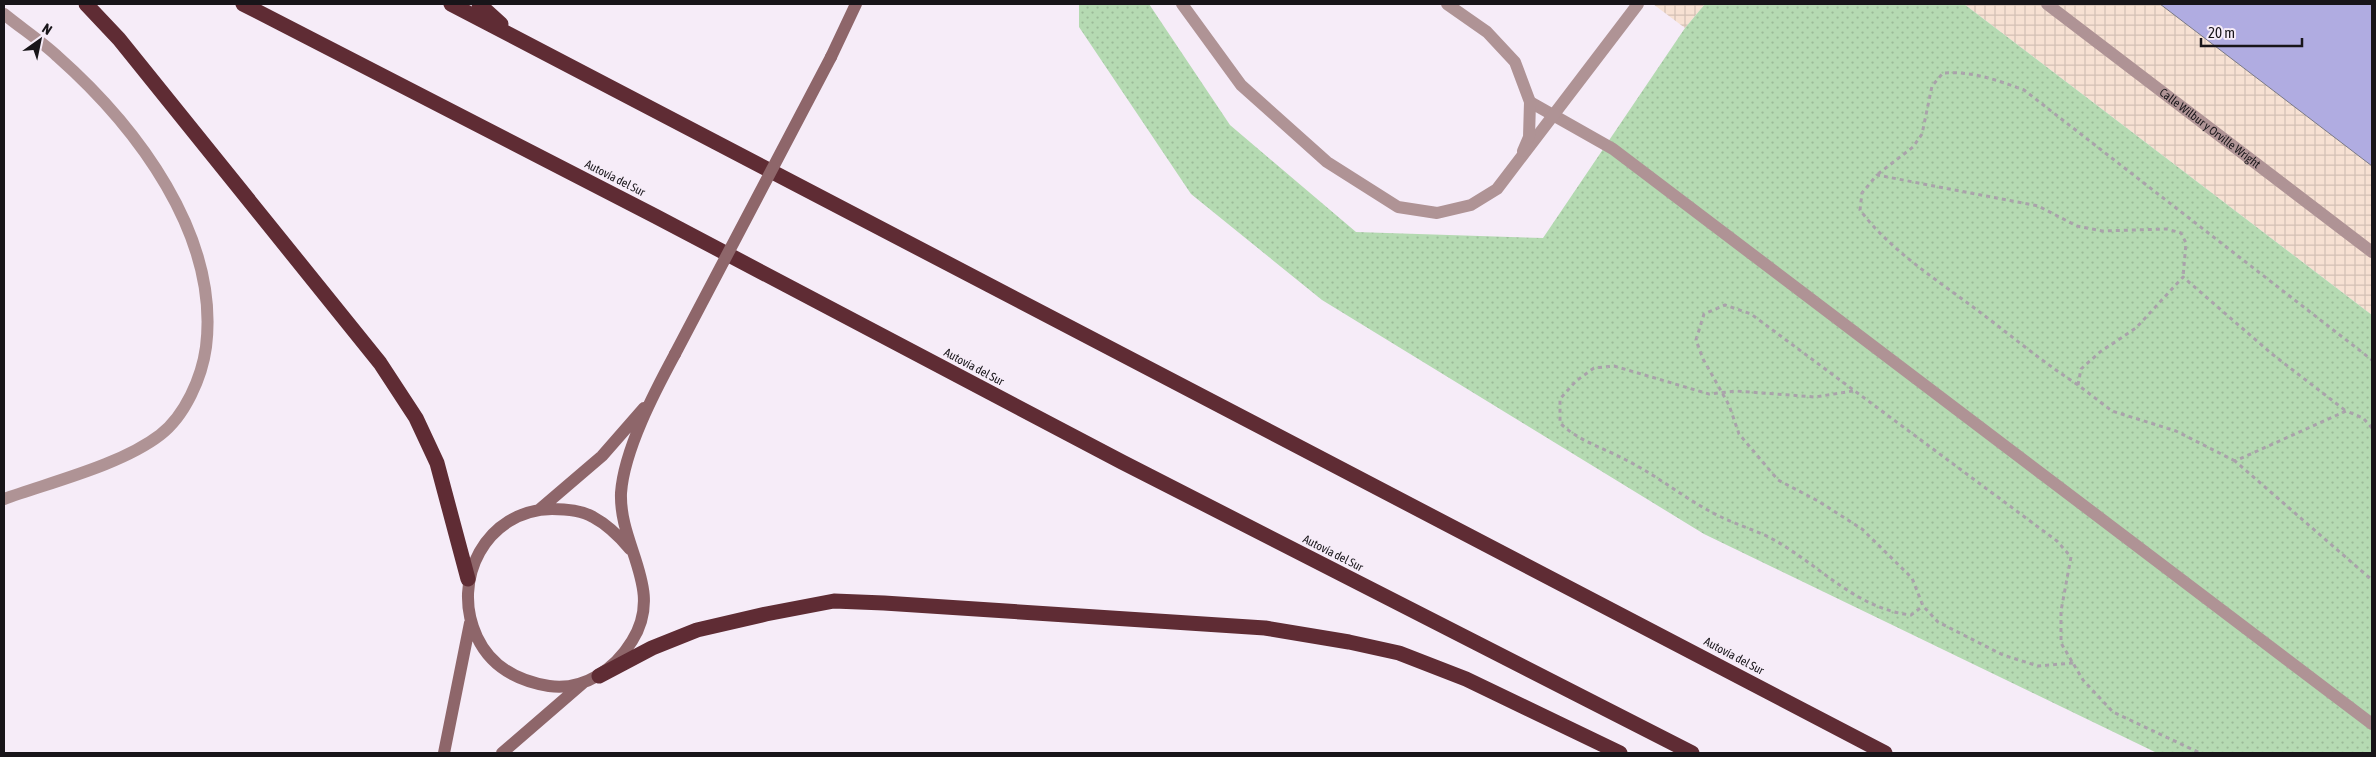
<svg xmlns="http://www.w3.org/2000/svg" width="2376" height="757" font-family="'Asap Condensed',sans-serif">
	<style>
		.industrial { fill: url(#industrial-grid) }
		.park { fill: url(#park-dots) }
		.building { fill: #b0ace1; stroke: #797986 }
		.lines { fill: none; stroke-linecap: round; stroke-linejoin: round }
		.path { stroke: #aaa2ab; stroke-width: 3; stroke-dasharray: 4 4; stroke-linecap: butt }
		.lane { stroke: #af9395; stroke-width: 12 }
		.street { stroke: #af9395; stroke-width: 12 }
		.secondary { stroke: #8e666a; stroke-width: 12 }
		.highway { stroke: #5f2c34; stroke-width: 15 }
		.secondary-bridge { stroke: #8e666a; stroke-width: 12 }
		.labels { text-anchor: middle; stroke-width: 5; stroke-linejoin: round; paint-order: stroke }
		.street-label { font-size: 12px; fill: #181519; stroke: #f6ecf8 }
	</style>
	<defs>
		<pattern id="industrial-grid" width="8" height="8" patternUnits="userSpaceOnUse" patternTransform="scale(1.25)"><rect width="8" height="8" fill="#f7e1d3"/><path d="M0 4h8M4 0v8" fill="none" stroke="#d3c0b5"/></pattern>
		<pattern id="park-dots" width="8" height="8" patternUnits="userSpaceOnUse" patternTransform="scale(1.25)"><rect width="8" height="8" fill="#b5dab2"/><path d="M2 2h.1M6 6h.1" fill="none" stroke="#9bba98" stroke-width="1.8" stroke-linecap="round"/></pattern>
	</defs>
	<rect width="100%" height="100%" fill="#f6ecf8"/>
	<path class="industrial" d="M1653 4H1705L1685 28Z
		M1964 4H2372V315Z"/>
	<path class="park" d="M1079 4H1149L1230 125 1356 232 1543 238 1685 28 1705 4H1964L2372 315V753H2157L1704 534 1322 300 1191 194 1079 27Z"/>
	<path class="building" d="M2160 4H2372V166Z"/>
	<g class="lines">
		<path class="path" d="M1878 174 1913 147 1922 134 1932 86 1943 73C1972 71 1997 80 2024 90L2372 360
			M2078 385C2041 361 2008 333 1973 307 1934 278 1889 249 1860 210L1862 193 1877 175 2038 206 2077 226 2102 231 2167 229 2181 233 2186 243 2183 277
			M1853 391 1815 397 1736 391 1709 394 1614 366 1594 368 1576 381 1560 399V423C1578 441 1604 448 1626 460 1658 476 1685 499 1717 515 1736 525 1757 530 1776 541 1820 566 1857 609 1911 615L1923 606
			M2372 428 2363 418 2346 411 2235 461 2372 580
			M2235 461 2176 431 2112 411 2078 385 2081 369 2100 352 2136 328 2183 277 2272 354 2346 411
			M2073 663 2038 666 2003 655 1938 622 1923 606 1912 578 1862 529 1818 501 1778 480 1739 434 1729 405 1703 359 1696 340 1704 314 1725 305 1751 314 2057 541 2071 557 2061 611V643L2083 680 2113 712 2200 753"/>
		<path class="lane" d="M1530 102 1613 149 2372 724"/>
		<g class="street">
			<path d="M1182 4 1241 85 1327 162 1398 207 1437 213 1471 205 1497 189 1638 4"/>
			<path d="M1447 4 1487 32 1515 62 1530 102 1529 137 1523 151"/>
			<path id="s1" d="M2047 4 2372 252"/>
			<path d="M4 14C21 28 41 41 57 56 136 126 220 235 206 347 202 377 185 416 160 435 121 465 51 482 4 499"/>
		</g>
		<path class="secondary" d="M831 57 856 4
			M540 509 602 456 644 408
			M630 549C619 536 608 525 593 517 581 510 565 509 552 509 486 510 450 580 477 637 491 667 518 681 549 686 584 691 615 669 632 641 665 589 619 547 621 493 624 450 655 391 675 354
			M444 753 470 623
			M502 753 583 683"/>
		<path class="highway" d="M86 4 119 39 380 363 416 418 437 463 468 579
			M243 4 655 216 1122 462 1692 753
			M451 4 1885 753
			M479 4 501 24
			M599 676 652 648 697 630 766 614 834 601 884 603 1265 628 1349 642 1399 653 1466 679 1620 753"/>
		<path class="secondary-bridge" d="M675 354 831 57"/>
	</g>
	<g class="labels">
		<g class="street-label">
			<text dy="4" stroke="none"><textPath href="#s1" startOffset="205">Calle Wilbur y Orville Wright</textPath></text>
			<text transform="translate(615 178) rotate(27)" y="4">Autovía del Sur</text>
			<text transform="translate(974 367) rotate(28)" y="4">Autovía del Sur</text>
			<text transform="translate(1333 553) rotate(27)" y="4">Autovía del Sur</text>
			<text transform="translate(1734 656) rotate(28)" y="4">Autovía del Sur</text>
		</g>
	</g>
	<rect width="2376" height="757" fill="none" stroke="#181519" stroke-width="10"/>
	<g transform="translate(40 40) rotate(33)" stroke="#f6ecf8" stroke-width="4" paint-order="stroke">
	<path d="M0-4L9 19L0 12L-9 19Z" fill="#181519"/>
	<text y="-8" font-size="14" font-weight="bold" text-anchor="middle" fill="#181519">N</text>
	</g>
	<path d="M2201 38v8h101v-8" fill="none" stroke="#181519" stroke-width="2.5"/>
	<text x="2208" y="38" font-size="15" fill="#181519" stroke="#f6ecf8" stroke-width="4" paint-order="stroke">20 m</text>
</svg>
